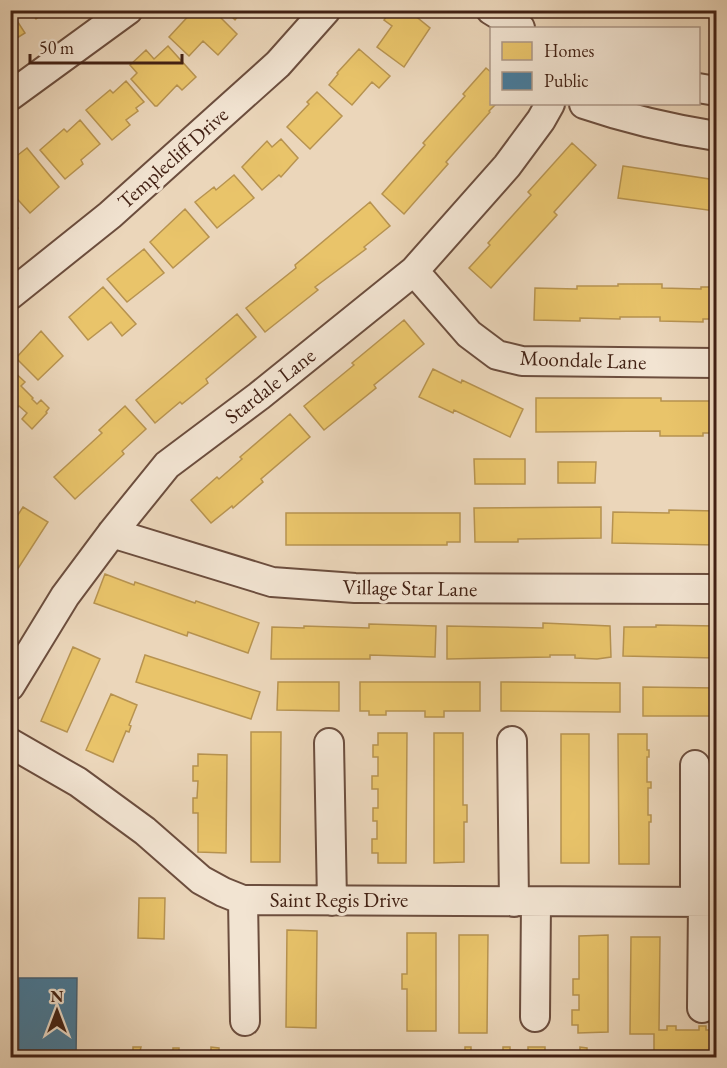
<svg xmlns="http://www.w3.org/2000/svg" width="727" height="1068" font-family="'EB Garamond',serif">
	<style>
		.homes { fill: #e9c46a; stroke: #b79350; stroke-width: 1.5 }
		.public { fill: #457b9d; stroke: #446074; stroke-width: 1.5 }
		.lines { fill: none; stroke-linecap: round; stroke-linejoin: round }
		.minor-casing { stroke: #6c4e3e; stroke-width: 32 }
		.minor { stroke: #f2e4d2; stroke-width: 28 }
		.labels { text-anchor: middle; stroke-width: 6; stroke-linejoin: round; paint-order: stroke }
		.street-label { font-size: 21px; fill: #422114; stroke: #f2e4d2 }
	</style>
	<rect width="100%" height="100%" fill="#ebd6ba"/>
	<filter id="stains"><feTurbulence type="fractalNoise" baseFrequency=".00333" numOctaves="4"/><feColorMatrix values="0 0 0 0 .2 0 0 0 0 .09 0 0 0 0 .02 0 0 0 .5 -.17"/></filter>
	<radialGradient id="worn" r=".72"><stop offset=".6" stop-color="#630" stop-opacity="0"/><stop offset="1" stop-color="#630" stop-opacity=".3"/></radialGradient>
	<path class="homes" d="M10 10 25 33 12 41 15 45 10 48Z
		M30 10H47L36 19Z
		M194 10H213L237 34 218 55 203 41 189 56 169 37Z
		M225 10H243L235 20Z
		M391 10H408L430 28 404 67 377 47 392 26 384 20Z
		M168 46 196 77 182 90 177 85 157 106H155L131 79 137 73 130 65 146 50 154 59Z
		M359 49 390 76 379 88 372 82 352 105 329 85 338 74 337 73Z
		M486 68 492 73V104H496L489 111 490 112 446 162 448 164 404 214 382 194 425 145 423 143 465 96 463 94Z
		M126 81 144 102 136 108 138 111 126 120 130 125 112 140 86 110 110 90 113 93Z
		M317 92 342 116 310 149 287 127 309 104 307 102Z
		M80 120 100 144 81 160 83 164 65 179 40 150 64 129 67 132Z
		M281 139 298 158 281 177 279 175 262 190 242 167 267 141 272 147Z
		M572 143 596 165 554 212 557 215 491 288 469 268 490 245 488 243 531 195 528 192Z
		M27 148 59 187 30 213 10 191V180L15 177 10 171V161Z
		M623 166 716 180 715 211 618 198Z
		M234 175 254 198 217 228 195 202 214 187 216 190Z
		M370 202 390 226 364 247 366 249 315 287 318 290 265 332 246 308 296 268 295 265Z
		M185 209 209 237 173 268 150 242Z
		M10 218 18 228 10 234Z
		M144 249 164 273 127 302 107 279Z
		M618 284H662V288L701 289V287H716V319H703V322L660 321V317H620V319L580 318V321L534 320 535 288 577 289V286H618Z
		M103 287 136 324 122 336 111 322 88 340 69 317Z
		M237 314 256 337 206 379 208 383 182 404 180 402 155 423 136 400Z
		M404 320 424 344 374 385 376 388 324 430 304 406 354 365 352 363Z
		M41 331 63 356 38 380 16 358Z
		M10 368 25 382 21 386 33 398 32 399 37 404 41 400 49 408 46 412 47 413 32 429 22 419 27 413 19 406 10 415Z
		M433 369 461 383 462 380 523 409 510 437 454 410 453 413 419 397Z
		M536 398H661V401H716V433H703V436H660V431L536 432Z
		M125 406 146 429 122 451 124 454 75 499 54 477 102 433 99 430Z
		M290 414 310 437 261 479 263 482 233 508 232 506 211 523 191 500 217 477 219 479 242 459 240 457Z
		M474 459H525V484H475Z
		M558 462H596L595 483H558Z
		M23 507 48 522 10 581V527Z
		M601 507V538L518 539V542H475L474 508Z
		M669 510 716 511V545L612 543 613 512 669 513Z
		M286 513H460V542H447V545H286Z
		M105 574 134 585 135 582 195 603 196 601 259 623 248 653 188 632 187 636 94 603Z
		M543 623 610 626 611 657 597 659 575 658V655H550V657L447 659V626L543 628Z
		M369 624 436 626 435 657 370 655V659H271L272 627 304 628V626L369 628Z
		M656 625 716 626V658L623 656 624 627H656Z
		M73 647 100 659 67 732 41 721Z
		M145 655 260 692 251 719 136 682Z
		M278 682H339V711L277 710Z
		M360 682H480V711H444V717H425V711H386V715H369V711H360Z
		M501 682 620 683V712L501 711Z
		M643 687 716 688V716H643Z
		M111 694 137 705 129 725 131 726 129 732 126 731 113 762 86 750Z
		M251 732H281L280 862H251Z
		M378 733H407L406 863H378V853H372V839H377V821H373V808H378V789H372V776H378V757H373V745H378Z
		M434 733H463V805H467V822H464V862L434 863Z
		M561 734H589V863H561Z
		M618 734H647V750H649V757H647V782H651V788H648V815H651V822H649V864H619Z
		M198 754 227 755 226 853 198 852V813H193V798H197L198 781H193V766H198Z
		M139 898H165L164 939 138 938Z
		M287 930 317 931 316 1028 286 1027Z
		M407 933H436V1031H407V989H402V974H407Z
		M459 935H488L487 1033H459Z
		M608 935V1032L578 1033V1025H572V1010H579V995H573V979H579V936Z
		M631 937H660L659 1030H667V1026H676V1030H699V1026H706V1030H716V1058H654V1034H630Z
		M133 1047H141L140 1051 173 1052V1048H179V1051L211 1052V1047L219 1048V1051L239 1052V1058H117V1051H133Z
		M465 1047H471V1051L503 1052V1047H510V1050L528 1051V1047H545V1051H580V1047L587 1048V1051H606V1058H448V1051H465Z
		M273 1051 423 1054V1058H273Z"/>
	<path class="public" d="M19 978H77L76 1058H19Z"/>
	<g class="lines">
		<defs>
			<path id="minor" d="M491 10 520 28
				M698 88 716 91
				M10 96 128 10
				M584 104C628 119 671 129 716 136
				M414 271 469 334 497 355 522 361 716 363
				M10 295 110 215 278 64 326 10
				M112 533 272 582 355 588 716 589
				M10 686 65 596 112 533 167 465 259 396 414 271 507 166 541 120 550 104
				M512 741 514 902
				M10 743 78 782 145 831 201 880 223 892 243 900 716 902
				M329 743 332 901
				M243 900 245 1021
				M695 902V765
				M702 1008 703 902
				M535 1017 536 902"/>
		</defs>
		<use href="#minor" class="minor-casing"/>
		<use href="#minor" class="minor"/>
	</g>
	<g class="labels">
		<g class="street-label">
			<text transform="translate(173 158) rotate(-42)" y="7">Templecliff Drive</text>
			<text transform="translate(583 360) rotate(2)" y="7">Moondale Lane</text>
			<text transform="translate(270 386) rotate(-38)" y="7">Stardale Lane</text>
			<text transform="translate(410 588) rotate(1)" y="7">Village Star Lane</text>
			<text x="339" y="907">Saint Regis Drive</text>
		</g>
	</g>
	<rect width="727" height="1068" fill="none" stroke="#ebd6ba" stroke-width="36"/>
	<rect x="12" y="12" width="703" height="1044" fill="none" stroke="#422114" stroke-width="3"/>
	<rect x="18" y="18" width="691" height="1032" fill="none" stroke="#422114" stroke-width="1.5"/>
	<rect x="490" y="27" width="210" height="78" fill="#f2e4d2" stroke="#ac9686" stroke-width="1.5"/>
	<rect x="502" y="42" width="30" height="18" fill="#e9c46a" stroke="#ac9686" stroke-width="1.5"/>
	<text x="544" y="57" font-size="18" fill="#422114">Homes</text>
	<rect x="502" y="72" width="30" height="18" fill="#457b9d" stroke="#ac9686" stroke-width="1.5"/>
	<text x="544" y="87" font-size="18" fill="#422114">Public</text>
	<g transform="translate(57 1011)" stroke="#f2e4d2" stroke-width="4.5" paint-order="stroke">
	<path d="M0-4.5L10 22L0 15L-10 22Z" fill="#422114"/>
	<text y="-9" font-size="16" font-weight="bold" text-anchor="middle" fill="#422114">N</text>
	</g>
	<path d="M30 54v9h152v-9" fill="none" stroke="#422114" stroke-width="3"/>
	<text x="39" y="54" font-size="18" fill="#422114" stroke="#f2e4d2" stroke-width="4.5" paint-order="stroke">50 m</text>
	<rect width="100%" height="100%" filter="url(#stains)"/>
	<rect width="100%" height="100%" fill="url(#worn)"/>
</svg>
